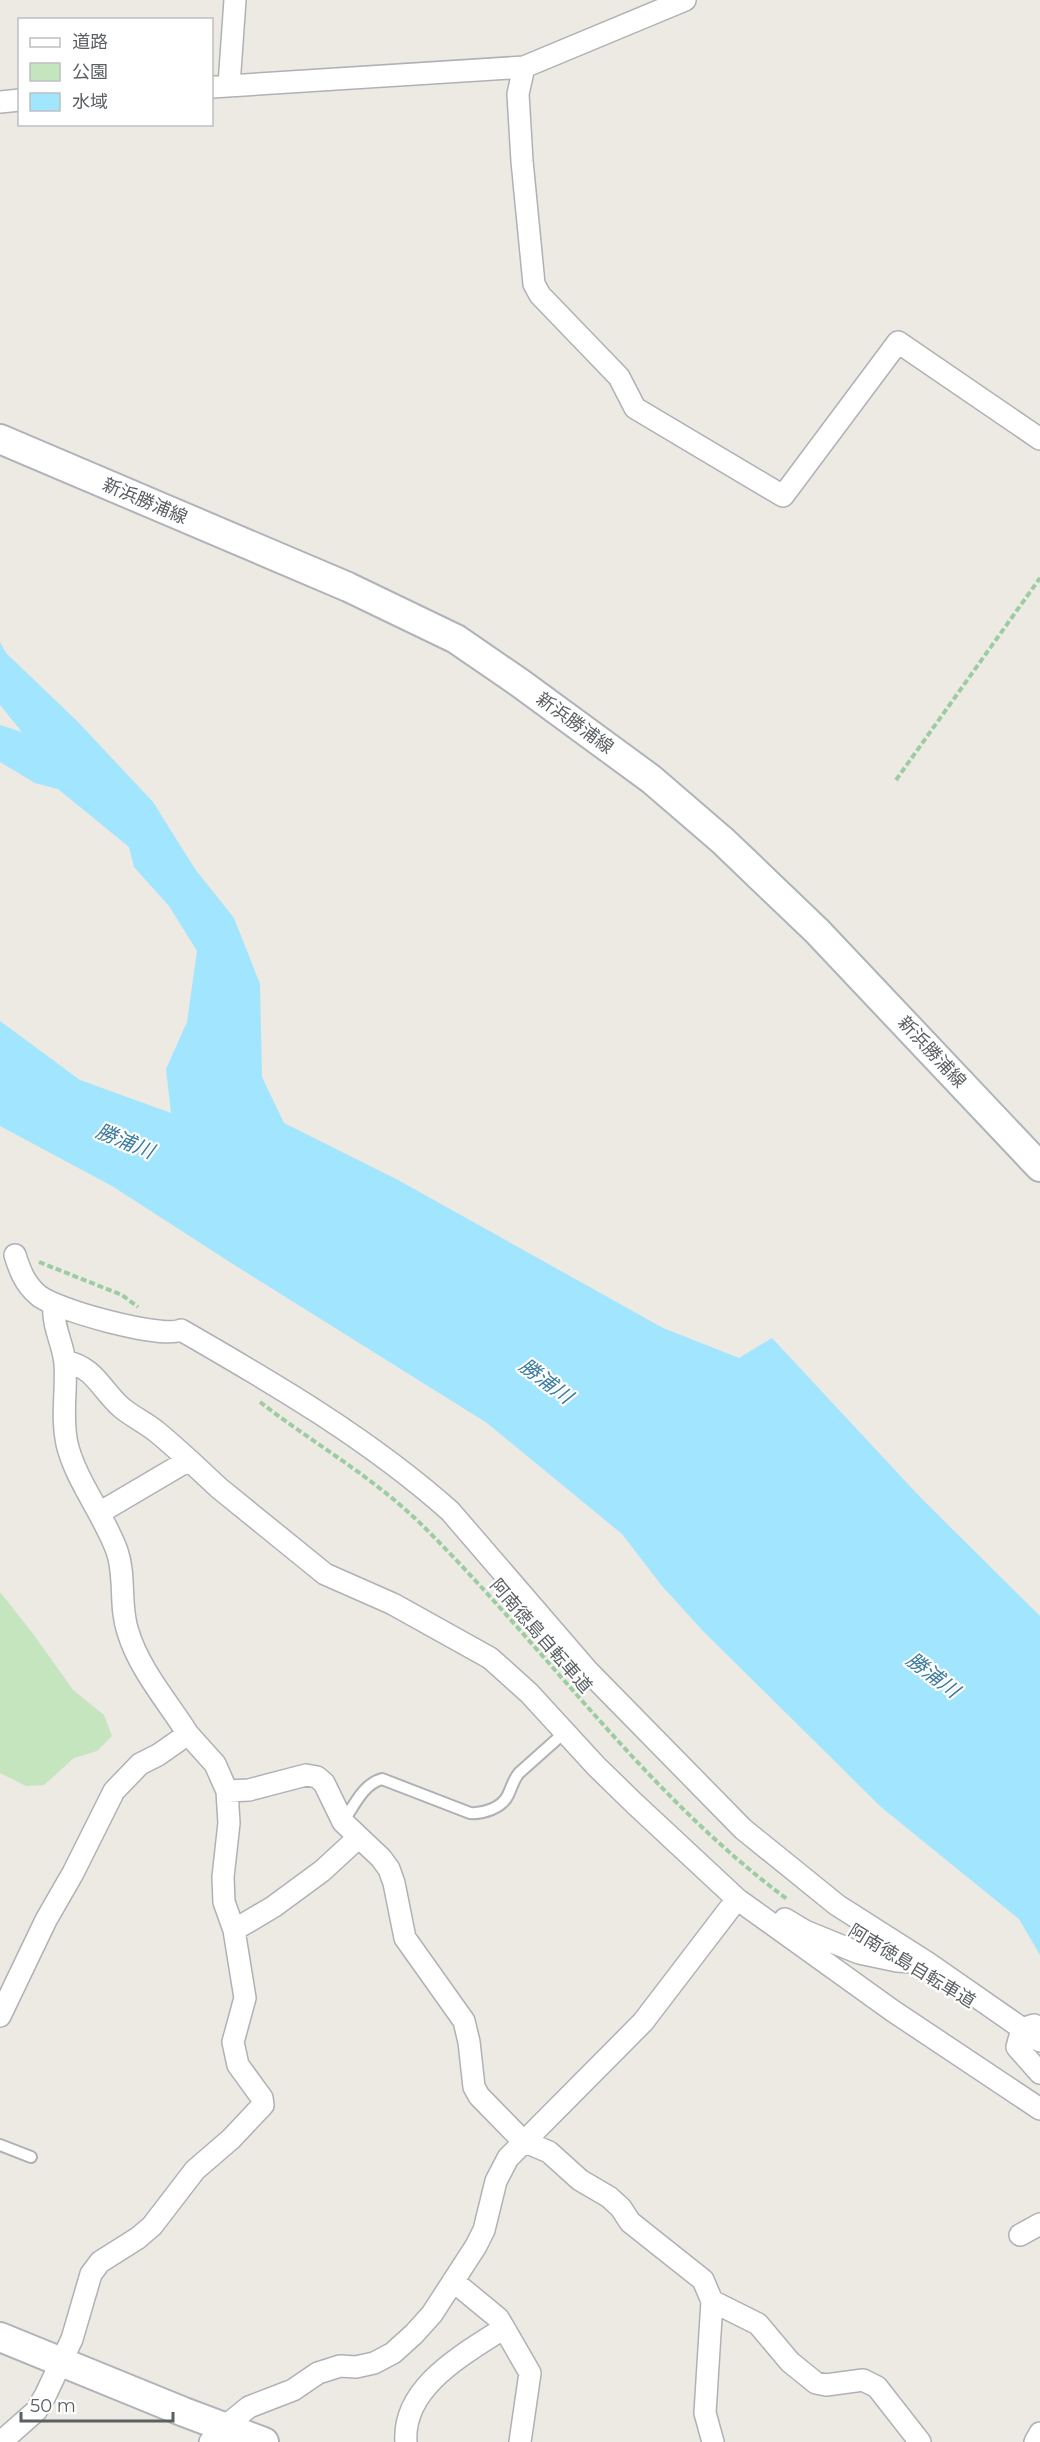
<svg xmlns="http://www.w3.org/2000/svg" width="1040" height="2442" font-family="Montserrat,'Noto Sans JP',sans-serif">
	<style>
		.green { fill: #c5e5bf }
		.water { fill: #a2e5fe }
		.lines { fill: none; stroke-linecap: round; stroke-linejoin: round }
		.lane-casing { stroke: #aeb2b5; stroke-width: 14 }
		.street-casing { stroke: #aeb2b5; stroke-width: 24 }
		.secondary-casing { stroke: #afb4b8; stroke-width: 32 }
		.path { stroke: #9ccda2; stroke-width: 4; stroke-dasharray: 6 3; stroke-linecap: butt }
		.lane { stroke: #fff; stroke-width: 10 }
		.street { stroke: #fff; stroke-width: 21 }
		.secondary { stroke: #fff; stroke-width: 28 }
		.labels { text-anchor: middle; stroke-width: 4.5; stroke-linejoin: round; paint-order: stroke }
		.street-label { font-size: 18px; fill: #5b6063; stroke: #fff }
		.water-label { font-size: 20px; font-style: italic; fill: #3b7b9e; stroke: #fff }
	</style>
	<rect width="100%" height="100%" fill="#ede9e3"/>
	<path class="green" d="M0 1592 34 1635 73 1690 104 1715 112 1736 97 1751 74 1758 44 1785 26 1786 0 1773Z"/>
	<path class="water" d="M0 642 6 653 77 721 153 802 195 869 234 918 260 984 262 1077 284 1123 398 1180 663 1328 739 1358 772 1338 920 1497 1040 1616V1955L1019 1919 881 1807 703 1631 662 1586 622 1534 487 1423 236 1266 112 1186 0 1126V1021L80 1080 171 1113 166 1069 187 1022 197 951 169 906 134 867 129 847 58 789 35 783 0 762V725L22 732 0 705Z"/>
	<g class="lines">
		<defs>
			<path id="lane" d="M343 1822C354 1806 363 1784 382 1779L470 1813C483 1814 502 1808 508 1795 512 1787 513 1780 519 1773L565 1732
				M0 2145 31 2157"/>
			<path id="street" d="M524 67 518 94 522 161 534 284 540 295 619 377 635 408 783 496 898 342 1040 439
				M229 85 235 0
				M212 87 524 67 685 0
				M0 102 20 100
				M15 1255C20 1271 25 1284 38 1295 55 1310 162 1339 181 1330 275 1384 369 1439 450 1511L588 1671 743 1829 837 1905 928 1963
				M65 1361C96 1368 100 1389 122 1408 133 1417 146 1423 157 1432 168 1441 179 1451 189 1460L99 1513
				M189 1460 219 1488 325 1574 393 1604 490 1658 529 1693 596 1766 635 1804 737 1899 893 2011 1040 2109
				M227 1791 249 1790 306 1775 317 1777 324 1783 343 1822 381 1858 389 1869 394 1883 405 1938 464 2021 469 2042 474 2087 479 2096 523 2141 549 2152 580 2180 609 2197 621 2208 630 2222 703 2280 712 2301 758 2324 790 2362 816 2383 826 2385 863 2380 877 2387 920 2442
				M785 1919 805 1931 859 1953 897 1961 928 1963 1040 2041
				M234 1930 273 1907 322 1871 359 1837
				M0 2016 46 1920 73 1873 114 1791 140 1764 158 1755 188 1734C168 1702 139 1669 128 1632 119 1606 126 1577 117 1551 104 1515 76 1481 67 1444 61 1417 67 1390 65 1363 63 1343 52 1326 54 1305
				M1034 2025 1022 2029 1017 2047 1040 2073
				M1020 2235 1040 2224
				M712 2301 705 2413 713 2442
				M504 2328 530 2373 520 2442
				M1 2442 36 2411 45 2396 72 2339 91 2274 100 2262 138 2238 152 2226 195 2170 231 2139 263 2105 262 2098 238 2065 233 2042 245 1998 234 1930 224 1902 223 1877 229 1823 227 1791 215 1764 188 1734
				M210 2442 223 2428 249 2407 293 2390 318 2373 340 2366 356 2367 374 2363 393 2353 414 2334 432 2314 476 2246 484 2230 496 2181 508 2158 643 2022 737 1899
				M406 2442C402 2387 464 2354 504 2328L498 2318 453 2281
				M1035 2442 1040 2433"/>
			<path id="secondary" d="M0 439 348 587 456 639 520 683 651 779 723 841 817 931 1040 1167
				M0 2337 184 2412 264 2442"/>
		</defs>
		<use href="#lane" class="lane-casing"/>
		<use href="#street" class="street-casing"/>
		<use href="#secondary" class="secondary-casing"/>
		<path class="path" d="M896 780 1040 578
			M39 1262 122 1295 138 1307
			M260 1402C314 1444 377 1479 426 1529 548 1651 647 1795 787 1899"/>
		<use href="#lane" class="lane"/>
		<use href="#street" class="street"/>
		<use href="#secondary" class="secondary"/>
	</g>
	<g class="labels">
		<g class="street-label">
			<text transform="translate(145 501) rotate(23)" y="6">新浜勝浦線</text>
			<text transform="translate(575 723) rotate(36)" y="6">新浜勝浦線</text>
			<text transform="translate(932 1052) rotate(47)" y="6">新浜勝浦線</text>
			<text transform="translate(541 1636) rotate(49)" y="6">阿南徳島自転車道</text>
			<text transform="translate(912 1966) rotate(31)" y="6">阿南徳島自転車道</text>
		</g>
		<g class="water-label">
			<text transform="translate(125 1141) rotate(22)" y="7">勝浦川</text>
			<text transform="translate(546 1381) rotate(37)" y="7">勝浦川</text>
			<text transform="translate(933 1675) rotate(37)" y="7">勝浦川</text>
		</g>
	</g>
	<rect x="18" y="18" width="195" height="108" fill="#ffffff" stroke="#bdbfc1" stroke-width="1.5"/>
	<rect x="30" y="38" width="30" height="9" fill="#ffffff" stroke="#bdbfc1" stroke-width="1.5"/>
	<text x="72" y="48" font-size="18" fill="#5b6063">道路</text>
	<rect x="30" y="63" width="30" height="18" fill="#c5e5bf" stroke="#bdbfc1" stroke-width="1.5"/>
	<text x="72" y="78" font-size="18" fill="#5b6063">公園</text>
	<rect x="30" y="93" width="30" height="18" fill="#a2e5fe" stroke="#bdbfc1" stroke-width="1.5"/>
	<text x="72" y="108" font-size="18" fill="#5b6063">水域</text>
	<path d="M21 2412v9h152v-9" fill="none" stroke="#5b6063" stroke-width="3"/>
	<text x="30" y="2412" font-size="18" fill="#5b6063" stroke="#ffffff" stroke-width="4.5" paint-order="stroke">50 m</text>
</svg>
